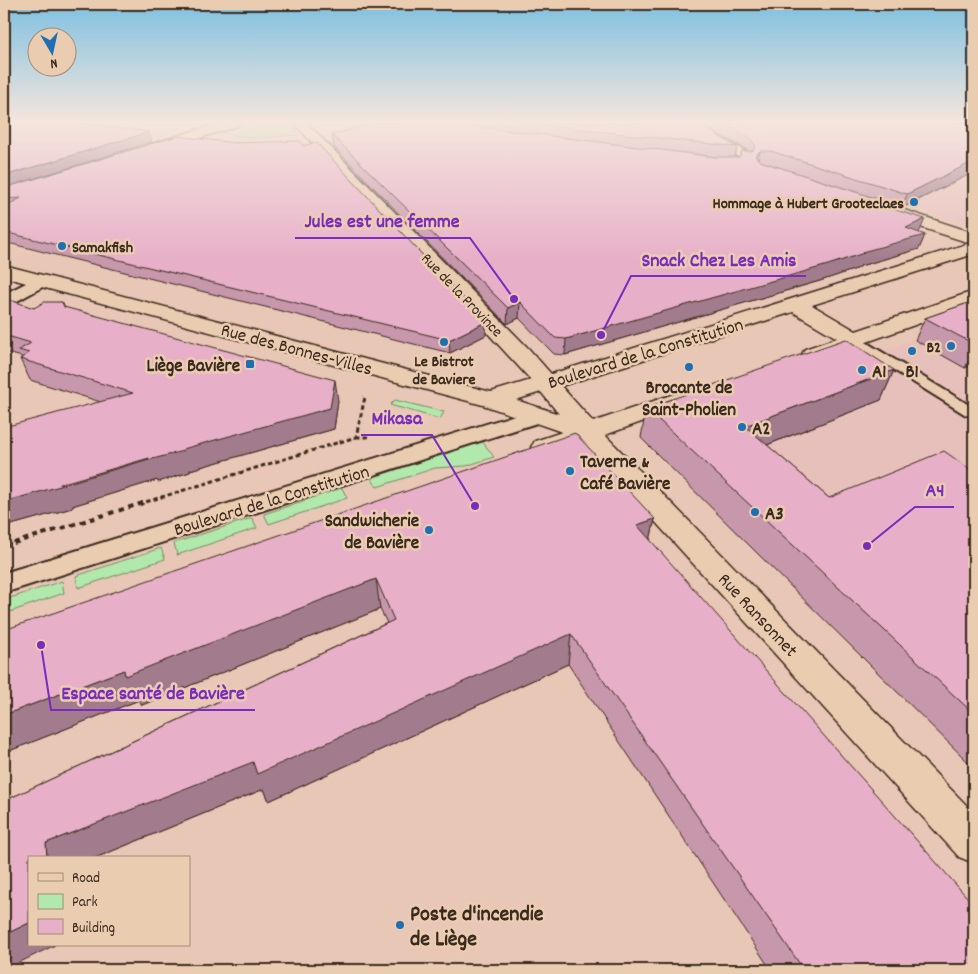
<svg xmlns="http://www.w3.org/2000/svg" width="978" height="974" font-family="Dekko,sans-serif">
	<style>
		.built { fill: #e8c0bb }
		.green { fill: #b1e8ab; stroke: #768964 }
		.lines { fill: none; stroke-linecap: round; stroke-linejoin: round }
		.service-casing { stroke: #3b2a1e; stroke-width: 4 }
		.pedestrian-casing { stroke: #3b2a1e; stroke-width: 4 }
		.minor-casing { stroke: #3b2a1e; stroke-width: 3 }
		.path-far1 { stroke: #3b2a1e; stroke-width: 3; stroke-dasharray: 4.5 3; stroke-linecap: butt }
		.path { stroke: #3b2a1e; stroke-width: 4; stroke-dasharray: 5.5 4.5; stroke-linecap: butt }
		.service { fill: #eacdb1; fill-rule: evenodd }
		.pedestrian { fill: #eacdb1; fill-rule: evenodd }
		.minor { fill: #eacdb1; fill-rule: evenodd }
		.wall { fill: #c797ac; stroke: #3b2a1e }
		.shaded-wall { fill: #a27b8c; stroke: #3b2a1e }
		.building { fill: #e7b0c8; stroke: #3b2a1e }
		.poi-dot { fill: #1f6fb2; stroke: #eacdb1; stroke-width: 2 }
		.labels { text-anchor: middle; stroke-width: 5; stroke-linejoin: round; paint-order: stroke }
		.far-poi-label { font-size: 16px; font-weight: bold; fill: #3b2a1e; stroke: #eacdb1; text-anchor: end }
		.far-street-label { font-size: 16px; fill: #3b2a1e; stroke: #eacdb1 }
		.street-label { font-size: 19px; fill: #3b2a1e; stroke: #eacdb1 }
		.poi-label { font-size: 19px; font-weight: bold; fill: #3b2a1e; stroke: #eacdb1; text-anchor: start }
		.near-poi-label { font-size: 22px; font-weight: bold; fill: #3b2a1e; stroke: #eacdb1; text-anchor: start }
		.leader { fill: none; stroke: #7b2cbf; stroke-width: 2 }
		.callout-dot { fill: #7b2cbf; stroke: #eacdb1; stroke-width: 2 }
		.callout-label { font-size: 20px; text-anchor: middle; font-weight: bold; fill: #7b2cbf; stroke: #eacdb1; stroke-width: 5; stroke-linejoin: round; paint-order: stroke }
	</style>
	<rect width="100%" height="100%" fill="#e9c7b6"/>
	<filter id="ink" filterUnits="userSpaceOnUse"><feTurbulence type="fractalNoise" baseFrequency=".02" numOctaves="2"/><feDisplacementMap in="SourceGraphic" scale="10" xChannelSelector="R" yChannelSelector="G"/><feConvolveMatrix kernelMatrix="1 2 1 2 8 2 1 2 1" color-interpolation-filters="sRGB"/></filter>
	<g filter="url(#ink)">
		<path class="built" d="M824 123H974V227L906 206 931 194Z
			M974 318V538L816 613 641 438Z"/>
		<path class="green" d="M246 123H290L300 135 254 138 215 132Z
			M395 400 444 412 440 419 390 405Z
			M482 441 494 457 466 466 435 468 377 487 371 478Z
			M342 488 347 498 269 524 264 514Z
			M252 518 257 528 177 555 174 543Z
			M161 548 165 559 78 588 76 576Z
			M62 581 64 593 4 614V600Z"/>
		<g class="lines">
			<defs>
				<path id="service" d="M854 335 974 408V416L966 415 849 342 848 339Z"/>
				<path id="pedestrian" d="M40 276 46 277 48 281 46 285 10 305 4 306V294Z
					M538 408 546 410 549 415 546 420 4 593V573Z"/>
				<path id="minor" d="M220 123H240L238 126 158 151H148L146 148 148 145Z
					M294 123H307L529 349 551 374 970 243 883 215 881 211 883 207H895L974 233V254L812 305 856 331 974 291V304L813 361 805 359 802 354 805 349 837 338 793 312 561 386 593 422 671 395 680 393 689 395 692 400 689 405 605 435 974 813V863L959 857 583 442 544 455 535 453 531 447 535 441 562 432 483 405 4 277V265L491 392 531 380ZM541 392 559 414 516 400Z
					M679 123H695L745 151 751 159 749 162C742 164 739 163 735 157Z"/>
			</defs>
			<use href="#service" class="service-casing"/>
			<use href="#pedestrian" class="pedestrian-casing"/>
			<use href="#minor" class="minor-casing"/>
			<path class="path-far1" d="M356 437H370
				M139 504 356 437 365 397 363 396"/>
			<path class="path" d="M4 546 143 503"/>
			<use href="#service" class="service"/>
			<use href="#pedestrian" class="pedestrian"/>
			<use href="#minor" class="minor"/>
		</g>
		<path class="wall" d="M372 123H697L737 147 735 157H739L747 151 746 149 698 123H974V172L902 208 890 204 888 208 919 233 925 235 919 249 860 266 859 268 823 280 565 355 554 354 519 318 507 324 334 147 332 135Z
			M235 143 303 146 486 322V335L450 353 4 242V188Z
			M4 301 34 308 62 302 65 308 338 401 334 429 190 470V472L158 482 157 480 72 506V508L4 527 101 402 30 380 20 359 22 357 4 352Z
			M974 301V364L965 368 915 340 925 318Z
			M894 370 881 400 767 445 829 498 974 472V768L641 438 646 408Z
			M655 519 650 540 974 970H771L568 664 269 801 264 789 95 858H29L4 801 387 623 380 609 142 705 139 700 4 753V630Z"/>
		<path class="shaded-wall" d="M75 123H103L78 133Z
			M149 132 152 142 4 188V176Z
			M760 151 757 164 755 156Z
			M974 161V172L902 208 907 194Z
			M890 203 885 217 883 206Z
			M925 219 919 233 925 235 919 249 860 266 859 268 823 280 565 355 566 339 862 252 906 228Z
			M520 302 519 318 507 324 508 308Z
			M486 322V335L450 353 449 340Z
			M974 350V364L965 368Z
			M894 370 881 400 736 457 745 426Z
			M335 380 338 401 334 429 190 470V472L158 482 157 480 72 506V508L4 527V502L183 449Z
			M655 519 648 549 637 525Z
			M376 579 380 609 142 705 139 700 4 753V715L124 670Z
			M571 634 568 664 269 801 264 789 95 858H47L46 843Z
			M29 923V945H55L4 970V935Z"/>
		<path class="building" d="M4 123H76L149 132 4 176Z
			M372 123H449L716 157H739L742 151H752L756 146 749 137 722 123H974V161L907 194 771 151H760L755 156 760 161 890 203 883 206 925 219 906 228 925 235 862 252 864 253 828 265 566 339 555 338 520 302 508 308 332 135Z
			M528 123H697L737 147Z
			M177 136 235 143 300 141 303 146 316 142 486 322 449 340 4 232V207L21 198 4 199V188Z
			M10 300 34 308 44 302H62L64 307 335 380 330 408 183 449V451L149 460V458L60 484V486L4 502V427L133 393 20 359 29 353 19 350 31 343 4 335V301Z
			M974 301V344L925 318Z
			M846 339 894 370 745 426 829 498 944 451 974 472V714L646 408Z
			M575 433 655 519 637 525 974 905V970H804L571 634 257 774 253 762 46 843 47 858H29V923L4 935V801L394 620 376 579 125 676 124 670 4 715V630Z"/>
	</g>
	<linearGradient id="sky" x2="0" y2="1"><stop stop-color="#7ec0e1"/><stop offset="0.47" stop-color="#f5e6de"/><stop offset="1" stop-color="#f5e6de" stop-opacity="0"/></linearGradient>
	<rect width="978" height="259" fill="url(#sky)"/>
	<g class="poi-dot">
		<circle cx="914" cy="202" r="5"/>
		<circle cx="62" cy="246" r="5"/>
		<circle cx="444" cy="342" r="5"/>
		<circle cx="951" cy="346" r="5"/>
		<circle cx="912" cy="351" r="5"/>
		<rect x="245" y="359" width="10" height="10" rx="2.5"/>
		<circle cx="689" cy="367" r="5"/>
		<circle cx="862" cy="370" r="5"/>
		<circle cx="742" cy="427" r="5"/>
		<circle cx="570" cy="471" r="5"/>
		<circle cx="755" cy="512" r="5"/>
		<circle cx="429" cy="530" r="5"/>
		<circle cx="400" cy="925" r="5"/>
	</g>
	<g class="labels">
		<g class="far-poi-label">
			<text x="904" y="208">Hommage à Hubert Grooteclaes</text>
			<text x="72" y="252" text-anchor="start">Samakfish</text>
			<text x="941" y="352">B2</text>
			<text x="444" y="366" text-anchor="middle">Le Bistrot<tspan x="444" dy="18">de Baviere</tspan></text>
		</g>
		<g class="far-street-label">
			<text transform="translate(463 294) rotate(46)" y="6">Rue de la Province</text>
		</g>
		<g class="street-label">
			<text transform="translate(297 348) rotate(15)" y="7">Rue des Bonnes-Villes</text>
			<text transform="translate(645 352) rotate(-17)" y="7">Boulevard de la Constitution</text>
			<text transform="translate(271 499) rotate(-17)" y="7">Boulevard de la Constitution</text>
			<text transform="translate(759 614) rotate(47)" y="7">Rue Ransonnet</text>
		</g>
		<g class="poi-label">
			<text x="240" y="371" text-anchor="end">Liège Bavière</text>
			<text x="872" y="377">A1</text>
			<text x="912" y="377" text-anchor="middle">B1</text>
			<text x="689" y="393" text-anchor="middle">Brocante de<tspan x="689" dy="22">Saint-Pholien</tspan></text>
			<text x="752" y="434">A2</text>
			<text x="580" y="467">Taverne &amp;<tspan x="580" dy="22">Café Bavière</tspan></text>
			<text x="765" y="519">A3</text>
			<text x="419" y="526" text-anchor="end">Sandwicherie<tspan x="419" dy="22">de Bavière</tspan></text>
		</g>
		<g class="near-poi-label">
			<text x="410" y="920">Poste d'incendie<tspan x="410" dy="25">de Liège</tspan></text>
		</g>
	</g>
	<path class="leader" d="M514 299L470 238H295M601 335L631 276H806M475 506L432 435H361M867 546L915 507H954M41 645L51 710H255"/>
	<g class="callout-dot">
		<circle cx="514" cy="299" r="5"/>
		<circle cx="601" cy="335" r="5"/>
		<circle cx="475" cy="506" r="5"/>
		<circle cx="867" cy="546" r="5"/>
		<circle cx="41" cy="645" r="5"/>
	</g>
	<g class="callout-label">
		<text x="382" y="227">Jules est une femme</text>
		<text x="719" y="266">Snack Chez Les Amis</text>
		<text x="397" y="424">Mikasa</text>
		<text x="935" y="496">A4</text>
		<text x="153" y="699">Espace santé de Bavière</text>
	</g>
	<rect width="978" height="974" fill="none" stroke="#eacdb1" stroke-width="20"/>
	<rect x="10" y="10" width="958" height="954" fill="none" stroke="#3b2a1e" stroke-width="2" filter="url(#ink)"/>
	<rect x="28" y="856" width="162" height="90" fill="#eacdb1" stroke="#a48c76"/>
	<rect x="38" y="873" width="25" height="8" fill="#eacdb1" stroke="#a48c76"/>
	<text x="72" y="882" font-size="15" fill="#3b2a1e">Road</text>
	<rect x="38" y="894" width="25" height="15" fill="#b1e8ab" stroke="#a48c76"/>
	<text x="72" y="906" font-size="15" fill="#3b2a1e">Park</text>
	<rect x="38" y="919" width="25" height="15" fill="#e7b0c8" stroke="#a48c76"/>
	<text x="72" y="932" font-size="15" fill="#3b2a1e">Building</text>
	<g transform="translate(52 52) rotate(171)"><circle r="24" fill="#eacdb1" stroke="#a48c76"/>
	<path d="M0-4L9 19L0 12L-9 19Z" fill="#1f6fb2"/>
	<text y="-8" font-size="14" font-weight="bold" text-anchor="middle" fill="#3b2a1e">N</text>
	</g>
</svg>
